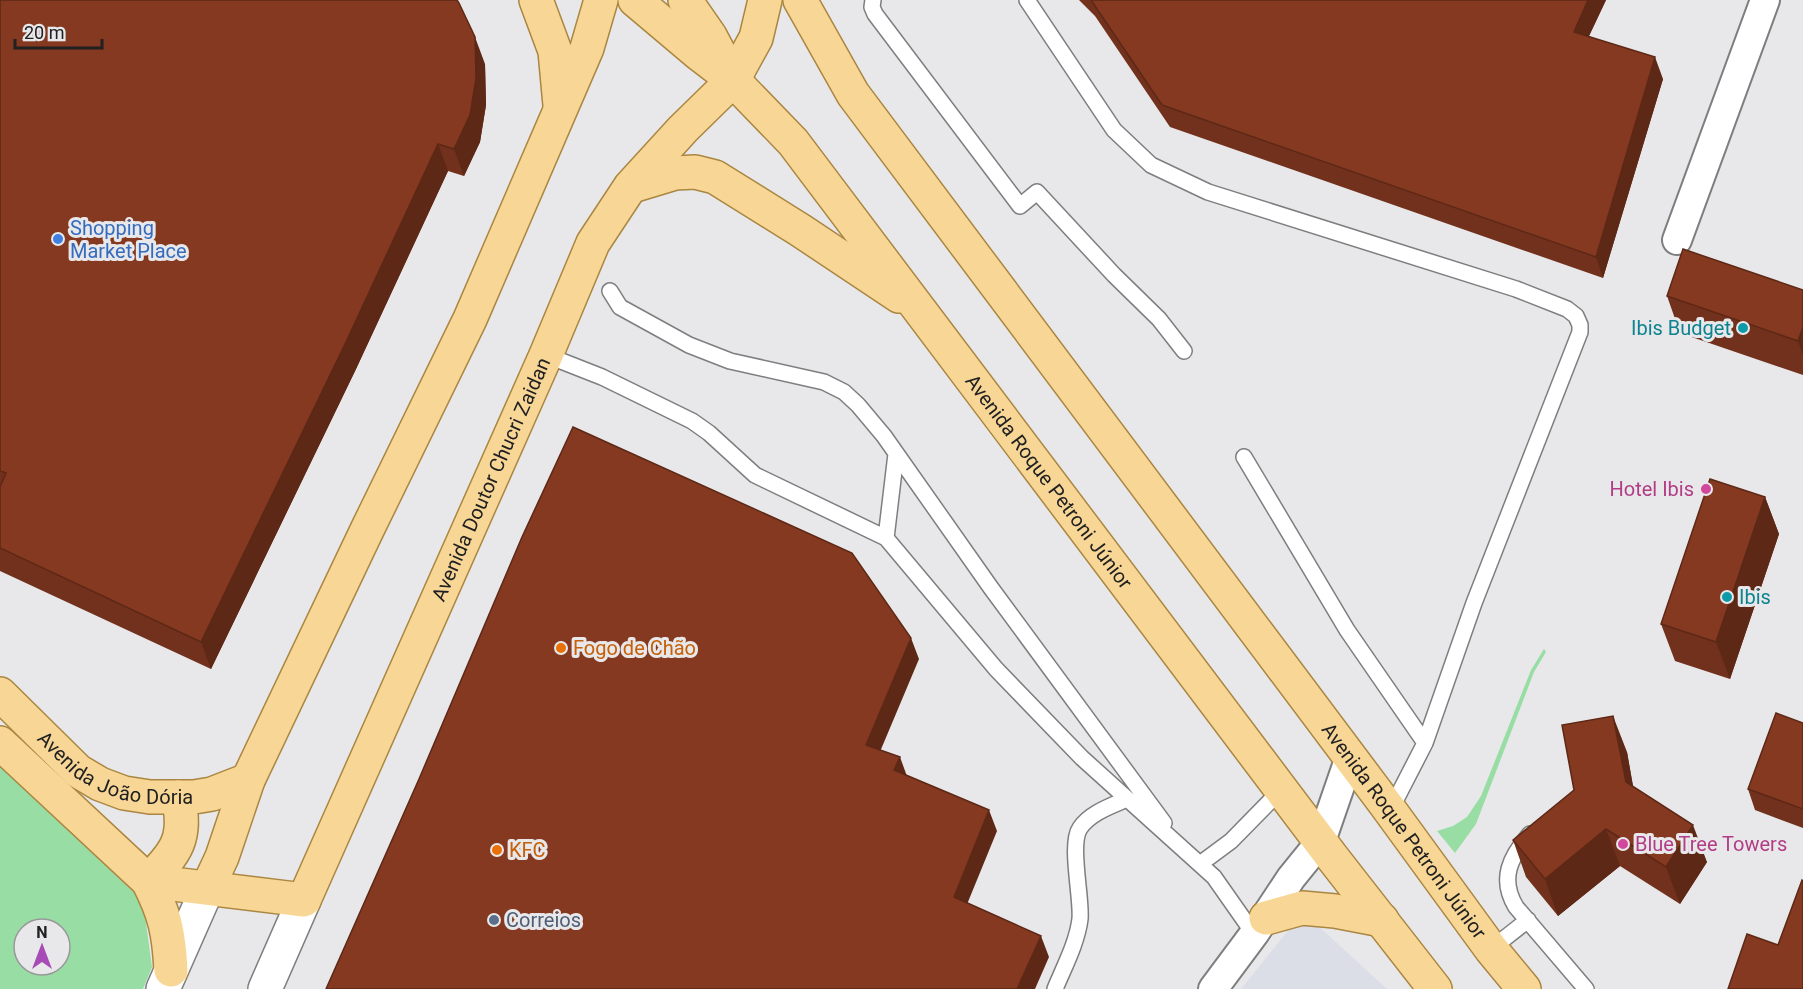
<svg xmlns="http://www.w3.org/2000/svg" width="1803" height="989" font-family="Roboto,sans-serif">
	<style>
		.built { fill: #dbdee7 }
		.green { fill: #98dea4; fill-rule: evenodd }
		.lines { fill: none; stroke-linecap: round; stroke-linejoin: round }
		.service-casing { stroke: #7d7e7f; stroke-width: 18 }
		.minor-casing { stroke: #7d7e7f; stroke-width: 32 }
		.secondary-casing { stroke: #7d7e7f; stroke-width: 36 }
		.primary-casing { stroke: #aa8640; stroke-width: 36 }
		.service { stroke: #fff; stroke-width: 15 }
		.minor { stroke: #fff; stroke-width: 28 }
		.secondary { stroke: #fff; stroke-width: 33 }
		.primary { stroke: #f8d796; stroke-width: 33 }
		.wall { fill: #72311c }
		.shaded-wall { fill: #5d2816 }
		.building { fill: #853920; stroke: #5d2816; stroke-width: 1.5 }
		.shop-dot { fill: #3f7fe0; stroke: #e8e8ea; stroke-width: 2 }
		.culture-dot { fill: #0f9aa8; stroke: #e8e8ea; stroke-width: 2 }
		.hotel-dot { fill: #d1479c; stroke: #e8e8ea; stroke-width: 2 }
		.food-dot { fill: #e8710a; stroke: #e8e8ea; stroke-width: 2 }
		.service-dot { fill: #5c6f8a; stroke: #e8e8ea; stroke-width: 2 }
		.labels { text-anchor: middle; stroke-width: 6; stroke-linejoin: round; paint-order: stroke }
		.shop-label { font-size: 20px; fill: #366cbe; stroke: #e8e8ea; text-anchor: start }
		.culture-label { font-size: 20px; fill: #0d838f; stroke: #e8e8ea; text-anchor: end }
		.street-label { font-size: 20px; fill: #212122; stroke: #e8e8ea }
		.hotel-label { font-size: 20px; fill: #b23c85; stroke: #e8e8ea; text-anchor: end }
		.food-label { font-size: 20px; fill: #c56008; stroke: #e8e8ea; text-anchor: start }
		.service-label { font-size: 20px; fill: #4e5e75; stroke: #e8e8ea; text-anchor: start }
	</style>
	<rect width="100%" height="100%" fill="#e8e8ea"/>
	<path class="built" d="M1303 912 1387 989H1241Z"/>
	<path class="green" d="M1544 649 1546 652 1534 672 1476 824 1455 853 1437 831 1453 826 1467 817 1481 796 1531 670Z
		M0 767 143 901 152 967 143 989H0ZM24 929H60V965H24Z"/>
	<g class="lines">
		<defs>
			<path id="service" d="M873 0 872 7 875 14 1020 206 1037 192 1114 275 1159 319 1184 351
				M1027 0 1114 130 1151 165 1208 192 1516 289 1567 309 1576 316 1580 325V332L1474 603 1425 743 1390 811
				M610 291 620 307 689 345 730 361 824 382 844 392 858 405 884 436 991 588 1164 823
				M546 355 602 377 692 421 709 433 755 475 886 538 996 669 1082 758 1214 877 1254 934
				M1244 457 1347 630 1425 743
				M886 538 896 454
				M1530 834C1510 857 1499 879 1516 907L1586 989
				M1200 864 1231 841 1282 789
				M1491 949 1528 920
				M1055 989C1064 967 1077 943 1080 919 1082 898 1069 844 1080 828 1090 813 1111 806 1127 799"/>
			<path id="minor" d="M1677 240 1765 0
				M1213 989 1254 934 1291 878 1321 841 1350 757"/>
			<path id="secondary" d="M163 989 208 887
				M265 989 304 900"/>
			<g id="primary">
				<path d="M536 0 555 51 560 105"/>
				<path id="s1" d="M635 0 699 54 733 80 793 142 1332 857 1435 989"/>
				<path d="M685 0 710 36 727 68"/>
				<path id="s2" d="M800 0 853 94 1386 805 1491 949 1524 989"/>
				<path d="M632 186 675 173 695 172 715 177 800 230 899 296"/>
				<path id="s3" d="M0 694 78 771 100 784 124 793 150 797H194L212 794 248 780"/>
				<path id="s4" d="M0 743 148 881 304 900 546 355 593 243 630 187 683 129 733 80 756 38 765 0"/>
				<path d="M208 887 222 857 248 780 367 530 470 319 587 48 601 0"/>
				<path d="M1266 918 1302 908 1335 911 1382 920"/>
				<path d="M171 970C169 933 165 914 148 881 176 853 188 838 178 797"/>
			</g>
		</defs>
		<use href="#service" class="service-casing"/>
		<use href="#minor" class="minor-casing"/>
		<use href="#secondary" class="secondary-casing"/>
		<use href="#primary" class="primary-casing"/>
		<use href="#service" class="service"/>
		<use href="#minor" class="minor"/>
		<use href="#secondary" class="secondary"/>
		<use href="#primary" class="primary"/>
	</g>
	<path class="wall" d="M0 0 485 64 486 105 480 142 464 176 448 171 356 369 211 669 0 571Z
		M1079 0H1606L1589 36 1663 79 1603 278 1170 127 1095 16Z
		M1803 290V375L1680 333 1667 296Z
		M1765 497 1779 534 1730 679 1675 661 1661 624Z
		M1803 723V828L1755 810 1748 789Z
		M1627 752 1633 787 1707 862 1680 904 1620 866 1558 916 1526 877 1513 840Z"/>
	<path class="shaded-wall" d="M1588 0H1606L1581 53 1574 32Z
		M475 37 485 64 486 105 480 142 464 176 454 149Z
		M1655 57 1663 79 1603 278 1596 257Z
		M438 144 448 171 356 369 211 669 201 642Z
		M1803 327V355L1798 341Z
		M1765 497 1779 534 1730 679 1716 642Z
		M911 638 919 659 874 766 866 745Z
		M1613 716 1627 752 1639 819 1626 782Z
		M900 757 908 779 894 770Z
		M989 810 997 831 961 919 954 897Z
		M1693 825 1707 862 1680 904 1666 867Z
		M1606 829 1620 866 1558 916 1545 879Z
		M1041 936 1049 957 1035 989H1017Z"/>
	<path class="building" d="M0 0H457L459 3 475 37 476 78 470 115 454 149 438 144 346 342 201 642 0 548V487L6 473 0 471Z
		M1091 0H1588L1574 32 1655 57 1596 257 1162 105Z
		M1683 249 1803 290V327L1798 341 1667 296Z
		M573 427 852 553 911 638 866 745 900 757 894 770 989 810 954 897 1041 936 1017 989H326L419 779 522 537Z
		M1710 479 1765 497 1716 642 1661 624Z
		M1776 713 1803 723V809L1748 789Z
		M1613 716 1626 782 1693 825 1666 867 1606 829 1545 879 1513 840 1574 790 1562 725Z
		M1802 880 1803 881V989H1728L1747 934 1778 945Z"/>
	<circle class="shop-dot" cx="58" cy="239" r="6"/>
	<g class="culture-dot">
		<circle cx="1743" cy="328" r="6"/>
		<circle cx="1727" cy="597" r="6"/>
	</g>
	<g class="hotel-dot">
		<circle cx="1706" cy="489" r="6"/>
		<circle cx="1623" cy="844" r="6"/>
	</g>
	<g class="food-dot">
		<circle cx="561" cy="648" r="6"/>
		<circle cx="497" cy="850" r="6"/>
	</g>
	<circle class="service-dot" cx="494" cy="920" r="6"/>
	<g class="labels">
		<g class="shop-label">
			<text x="70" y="235">Shopping<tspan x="70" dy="23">Market Place</tspan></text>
		</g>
		<g class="culture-label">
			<text x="1731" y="335">Ibis Budget</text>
			<text x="1739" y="604" text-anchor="start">Ibis</text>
		</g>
		<g class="street-label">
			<text dy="7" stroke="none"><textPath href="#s4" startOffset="820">Avenida Doutor Chucri Zaidan</textPath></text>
			<text dy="7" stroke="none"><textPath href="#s1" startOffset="638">Avenida Roque Petroni Júnior</textPath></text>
			<text dy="7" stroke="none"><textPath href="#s3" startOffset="144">Avenida João Dória</textPath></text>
			<text dy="7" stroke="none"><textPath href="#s2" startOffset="1028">Avenida Roque Petroni Júnior</textPath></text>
		</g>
		<g class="hotel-label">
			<text x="1694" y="496">Hotel Ibis</text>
			<text x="1635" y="851" text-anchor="start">Blue Tree Towers</text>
		</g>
		<g class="food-label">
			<text x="573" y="655">Fogo de Chão</text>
			<text x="509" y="857">KFC</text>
		</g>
		<g class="service-label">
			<text x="506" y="927">Correios</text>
		</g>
	</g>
	<g transform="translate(42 947)"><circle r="28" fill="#e8e8ea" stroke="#98989a" stroke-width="1.5"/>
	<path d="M0-4.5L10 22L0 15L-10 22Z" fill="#a74bb6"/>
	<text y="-9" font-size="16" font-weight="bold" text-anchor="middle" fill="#212122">N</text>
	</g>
	<path d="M15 39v9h87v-9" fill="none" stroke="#212122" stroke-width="3"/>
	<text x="24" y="39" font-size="18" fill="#212122" stroke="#e8e8ea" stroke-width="4.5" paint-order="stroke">20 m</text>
</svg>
